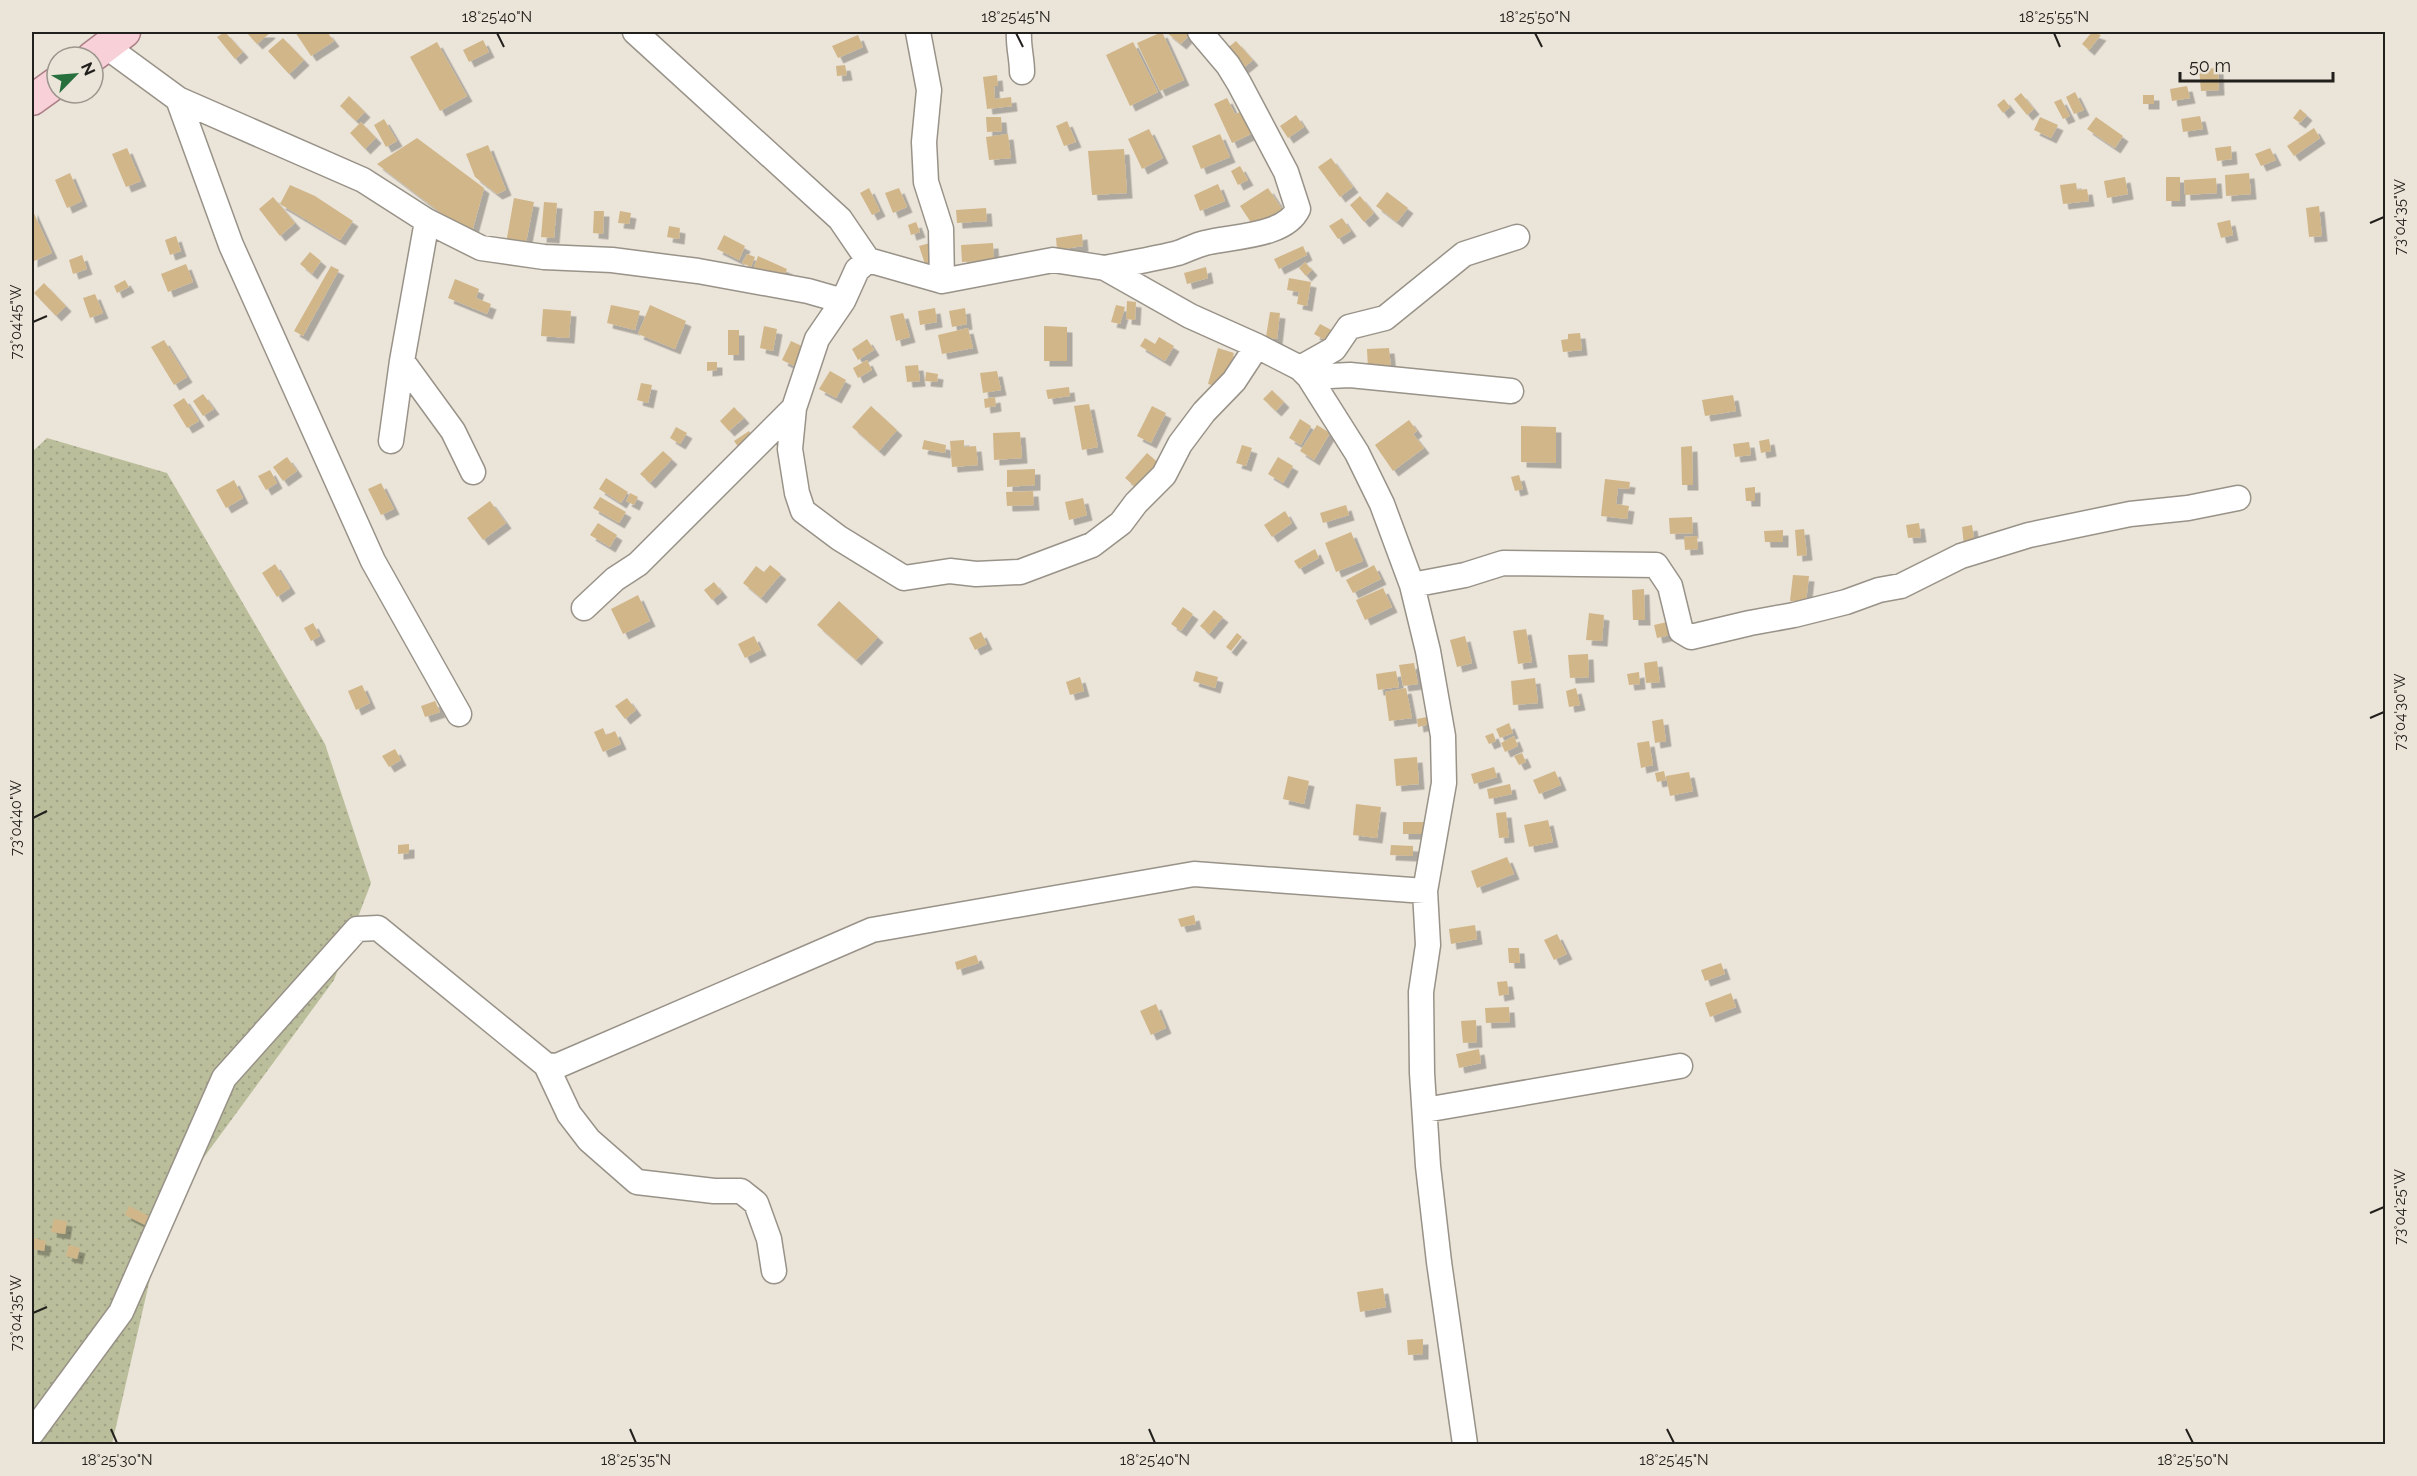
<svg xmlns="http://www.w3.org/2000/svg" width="2417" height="1476" font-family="Raleway,sans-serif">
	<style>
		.grass { fill: url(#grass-dots) }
		.building { fill: #d1b689; filter: url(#shadow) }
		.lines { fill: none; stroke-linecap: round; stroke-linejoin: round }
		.minor-casing { stroke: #989288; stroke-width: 27 }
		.major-casing { stroke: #aa7e85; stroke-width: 33 }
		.minor { stroke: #fff; stroke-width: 24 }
		.major { stroke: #f8d0d7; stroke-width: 30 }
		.ticks { fill: none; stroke: #22201c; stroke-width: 2 }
		.neatline { fill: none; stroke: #22201c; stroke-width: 2 }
		.ticks-label { font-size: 15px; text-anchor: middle; fill: #22201c }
	</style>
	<defs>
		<pattern id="grass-dots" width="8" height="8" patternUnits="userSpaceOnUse" patternTransform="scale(1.5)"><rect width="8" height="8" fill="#bbbe9b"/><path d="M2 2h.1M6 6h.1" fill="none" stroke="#a0a385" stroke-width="1.8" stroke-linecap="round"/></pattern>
		<filter id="shadow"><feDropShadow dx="5.5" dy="5.5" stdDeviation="0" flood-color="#0004"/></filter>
	</defs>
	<rect width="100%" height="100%" fill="#ebe4d9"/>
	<path class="grass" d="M47 438 167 473 325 744 371 883 334 980 166 1209 112 1444H32V452Z"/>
	<path class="building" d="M225 32 243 52 235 59 217 37Z
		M246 32H269L270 33 257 44Z
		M295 32H327L334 41 311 56Z
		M1162 32 1184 80 1160 91 1137 43Z
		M1166 32H1187L1190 34 1181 44Z
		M2092 32 2101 35 2089 50 2082 44Z
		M858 35 863 47 838 58 832 46Z
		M283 38 304 60 289 74 268 51Z
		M483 40 489 52 469 62 463 50Z
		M1236 41 1253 60 1242 69 1225 50Z
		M437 42 467 96 440 111 410 57Z
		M1133 42 1158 92 1130 106 1106 55Z
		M845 65 847 75 837 76 836 66Z
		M2218 68 2219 90 2201 91 2199 69Z
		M997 75 998 86H994L995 99 1011 97 1012 106 987 109 983 77Z
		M2187 86 2190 98 2172 101 2170 89Z
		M2075 92 2084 110 2074 114 2066 97Z
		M2021 93 2034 109 2027 115 2014 99Z
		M2143 95H2154V104H2143Z
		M349 96 365 112 356 121 340 106Z
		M1227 98 1235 114 1243 111 1253 133 1232 143 1214 104Z
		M2004 99 2010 107 2003 113 1997 105Z
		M2061 99 2070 116 2063 119 2054 102Z
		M2300 109 2307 115 2300 123 2293 118Z
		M1296 115 1304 127 1288 138 1280 126Z
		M2200 116 2203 129 2183 132 2181 119Z
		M986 117H1001L1002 131 987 132Z
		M2040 117 2058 125 2051 138 2034 130Z
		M2096 117 2123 136 2115 148 2087 129Z
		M384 119 397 141 386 147 374 125Z
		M1067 121 1076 142 1064 146 1056 126Z
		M361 122 376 138 365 149 350 133Z
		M2314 128 2320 138 2294 156 2287 146Z
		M1149 129 1163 158 1142 169 1128 139Z
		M1008 134 1011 158 989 160 986 137Z
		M1220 134 1230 157 1201 169 1192 146Z
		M417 138 484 188 471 236 377 164Z
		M488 145 506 190 497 194 475 177 466 154Z
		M2231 146 2232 159 2217 161 2215 148Z
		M127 148 141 181 126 187 112 154Z
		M2270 148 2276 160 2261 166 2255 154Z
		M1124 149 1127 193 1092 195 1088 151Z
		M1331 158 1353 187 1340 197 1318 167Z
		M1240 166 1248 180 1238 185 1231 171Z
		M70 173 82 201 67 208 55 180Z
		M2249 173 2251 194 2226 196 2225 175Z
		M2125 177 2128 194 2107 198 2104 181Z
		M2166 177H2180V201H2166Z
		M2216 178 2217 193 2185 195 2184 180Z
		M2076 183 2077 190 2087 189 2089 201 2063 204 2060 185Z
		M1218 184 1225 201 1200 211 1194 195Z
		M290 185 315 196 353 221 340 240 280 204Z
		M869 188 880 211 872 215 860 193Z
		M899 188 907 207 893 213 885 193Z
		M1268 188 1282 209 1254 227 1240 206Z
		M1387 192 1408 208 1397 222 1376 206Z
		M1360 196 1374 213 1364 222 1350 205Z
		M273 197 295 223 280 236 259 209Z
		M514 198 534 202 524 253 505 249Z
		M544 202 557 203 554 238 541 237Z
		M2319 206 2322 236 2309 237 2306 208Z
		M986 208 987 221 957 223 956 210Z
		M32 209 52 253 32 262Z
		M594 211H604L603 234 593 233Z
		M620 211 631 213 629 224 618 223Z
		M1342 218 1351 231 1338 239 1329 226Z
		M2230 220 2233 235 2221 238 2217 223Z
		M916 222 920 232 911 235 908 225Z
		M669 226 680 228 679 239 667 237Z
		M1082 234 1083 246 1057 250 1056 238Z
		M724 235 745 246 739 260 717 249Z
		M176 236 181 251 170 255 165 240Z
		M930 243 940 272 929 276 919 246Z
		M993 243 994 260 962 262 961 245Z
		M1303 246 1307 255 1279 269 1274 259Z
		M310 252 321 261 312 274 300 264Z
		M747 254 755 257 751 267 742 263Z
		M82 255 87 269 73 274 69 260Z
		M758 256 787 269 782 282 753 270Z
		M1305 262 1312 270 1306 276 1299 268Z
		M186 264 193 282 168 292 161 274Z
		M331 266 339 270 303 336 294 331Z
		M1206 267 1208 278 1187 284 1184 273Z
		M1289 278 1311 282 1307 306 1297 304 1299 292 1287 290Z
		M455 279 479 289 476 298 491 304 487 314 448 298Z
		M125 280 129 287 117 293 114 286Z
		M44 283 66 306 56 316 34 293Z
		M95 294 103 313 90 318 83 298Z
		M1127 301 1136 302 1135 320 1126 319Z
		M611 305 640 311 635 330 607 323Z
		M650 305 686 321 675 349 638 334Z
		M1116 305 1125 307 1120 324 1111 322Z
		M935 308 937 322 920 325 918 311Z
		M965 308 967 324 952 327 949 311Z
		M543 309 571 311 569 338 541 336Z
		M1270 312 1280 313 1277 339 1266 337Z
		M903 313 910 337 896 341 890 316Z
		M1320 324 1337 333 1332 344 1314 334Z
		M764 326 777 329 773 351 760 348Z
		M1044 326 1067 327V361H1044Z
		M968 328 973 348 942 354 938 335Z
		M728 330H739V355H728Z
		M1580 333 1582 350 1563 352 1561 340 1568 339V334Z
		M1159 337 1174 346 1165 361 1140 346 1145 338 1155 344Z
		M867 339 874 350 858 360 852 349Z
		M164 340 187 377 174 385 151 347Z
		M791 341 804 347 794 366 782 360Z
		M1218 348 1234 353 1224 388 1208 384Z
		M1389 348 1391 368 1368 369 1367 349Z
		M867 360 872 370 858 378 853 368Z
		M707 362H717V370L707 371Z
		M918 365 920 381 907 382 905 366Z
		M830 371 846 380 836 398 819 389Z
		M997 371 1001 390 983 393 980 373Z
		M926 372 938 374 937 382 925 381Z
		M641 383 652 385 648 403 637 400Z
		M1069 387 1070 396 1048 399 1046 390Z
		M1272 390 1284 402 1276 411 1263 399Z
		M203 394 214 409 203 416 193 401Z
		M1733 395 1736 411 1705 416 1702 400Z
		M995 397 996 406 985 408 984 399Z
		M184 398 199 421 187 428 173 405Z
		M1089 404 1098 447 1082 450 1074 406Z
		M871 406 897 430 879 451 852 427Z
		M1152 406 1166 413 1151 443 1137 436Z
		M734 407 744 418 729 431 720 421Z
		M1300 419 1311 426 1301 445 1289 438Z
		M1409 420 1417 431 1413 434 1424 448 1393 471 1375 445Z
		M1317 425 1330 433 1314 460 1300 451Z
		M1521 426 1556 427V463L1521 462Z
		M676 427 687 433 680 444 670 438Z
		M749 431 757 441 742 452 734 441Z
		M1020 432 1022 458 994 460 993 433Z
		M1769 439 1771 451 1761 453 1759 441Z
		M924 440 946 445 945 453 922 449Z
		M964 440V447L976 446 978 465 952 467 950 441Z
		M1749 442 1751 455 1735 457 1733 444Z
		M1242 445 1252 448 1246 466 1236 463Z
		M1692 446 1693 485H1682L1681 447Z
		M663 451 672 459 650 483 640 474Z
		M1147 453 1161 465 1139 490 1125 478Z
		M287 457 297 471 283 481 273 467Z
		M1278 457 1293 466 1283 483 1268 474Z
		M1035 469V485L1007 487V470Z
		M270 470 277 483 266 490 258 476Z
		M1519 475 1523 489 1515 491 1511 477Z
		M606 478 628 492 621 503 599 489Z
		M1605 479 1630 482 1629 489 1618 488 1616 504 1629 506 1627 519 1601 516Z
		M234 480 243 498 226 508 216 490Z
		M381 483 394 509 381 515 368 489Z
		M1755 487V501H1746L1745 488Z
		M1033 491 1034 505 1007 506 1006 492Z
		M630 493 638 497 634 505 626 501Z
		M600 497 626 512 619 523 593 508Z
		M1083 498 1087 515 1069 520 1065 502Z
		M490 501 506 523 483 540 467 518Z
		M1346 505 1349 515 1323 523 1320 513Z
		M1285 511 1292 523 1272 537 1264 525Z
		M1692 517 1693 533 1670 534 1669 518Z
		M598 523 617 535 610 547 590 535Z
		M1919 523 1921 537 1908 538 1906 525Z
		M1972 525 1975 545 1964 546 1962 527Z
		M1804 529 1807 555 1797 556 1795 530Z
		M1783 530V542H1765L1764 531Z
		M1351 532 1363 561 1336 572 1325 543Z
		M1697 536 1698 549 1685 550 1684 537Z
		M1315 549 1319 558 1299 569 1294 561Z
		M275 564 290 588 277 597 262 573Z
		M770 565 781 574 761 598 743 583 756 566 764 572Z
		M1374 565 1381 579 1353 593 1346 580Z
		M1793 575 1809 576 1806 602 1790 601Z
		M714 582 722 592 712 600 704 590Z
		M1383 588 1392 607 1365 620 1356 600Z
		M1644 589 1645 620H1633L1632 590Z
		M638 595 650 621 623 634 611 609Z
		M839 601 878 637 856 660 817 625Z
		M1183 607 1193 614 1181 631 1171 624Z
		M1214 610 1223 617 1209 634 1200 626Z
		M1589 613 1604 615 1602 641 1586 640Z
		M1667 622 1670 635 1657 638 1654 625Z
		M313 623 320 636 311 641 304 628Z
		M1526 629 1532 662 1518 664 1513 631Z
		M981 632 987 644 975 650 969 638Z
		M1237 633 1242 637 1231 651 1226 647Z
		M754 636 761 650 745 658 738 644Z
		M1465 636 1472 663 1457 667 1450 640Z
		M1588 654 1589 677 1570 678 1568 655Z
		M1657 661 1660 682 1646 683 1644 663Z
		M1414 663 1418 684 1403 686 1399 665Z
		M1196 671 1218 677 1215 688 1193 681Z
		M1396 671 1399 687 1378 690 1376 674Z
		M1639 672 1640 684 1629 685 1627 674Z
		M1080 677 1084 691 1070 695 1066 682Z
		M1535 678 1538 703 1513 705 1511 681Z
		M362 685 370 703 356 710 348 691Z
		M1406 688 1412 718 1389 721 1385 692Z
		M1576 688 1580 705 1569 707 1566 691Z
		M627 698 636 710 625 719 615 706Z
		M435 701 440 712 425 717 421 706Z
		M1431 716 1434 723 1418 727 1417 719Z
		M1663 719 1666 741 1655 743 1652 721Z
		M1509 723 1513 733 1500 738 1496 729Z
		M603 728 606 735 615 731 621 744 603 752 594 732Z
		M1493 733 1496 741 1489 744 1485 736Z
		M1514 736 1518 746 1505 752 1501 743Z
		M1649 741 1653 765 1641 768 1637 743Z
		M395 749 401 760 389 767 382 756Z
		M1522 753 1526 762 1519 765 1514 756Z
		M1417 757 1419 784 1396 786 1394 759Z
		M1494 767 1497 777 1474 784 1471 774Z
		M1555 771 1561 785 1539 794 1533 780Z
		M1664 771 1666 780 1657 782 1655 773Z
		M1689 772 1693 791 1670 796 1666 776Z
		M1288 776 1309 781 1304 804 1283 799Z
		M1510 784 1512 794 1489 799 1487 789Z
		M1356 804 1381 807 1377 838 1353 835Z
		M1506 812 1509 837 1499 838 1496 813Z
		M1548 820 1553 842 1529 847 1524 825Z
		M1403 822H1424V834H1403Z
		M409 844V853L398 854V845Z
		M1391 845 1413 846V856L1390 855Z
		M1507 857 1514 874 1477 888 1471 871Z
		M1194 915 1196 924 1181 927 1178 919Z
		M1475 925 1477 939 1451 944 1449 929Z
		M1557 934 1567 954 1554 960 1544 940Z
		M1508 948H1519L1520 963H1509Z
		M976 955 979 963 957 970 955 962Z
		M1721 963 1725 974 1705 981 1701 970Z
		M1507 981 1509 994 1499 996 1497 982Z
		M1731 993 1736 1007 1710 1017 1705 1003Z
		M1156 1004 1166 1028 1151 1035 1140 1011Z
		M1509 1007 1510 1022 1486 1023 1485 1008Z
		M1476 1020 1477 1042 1463 1043 1461 1021Z
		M1479 1049 1481 1063 1459 1068 1456 1054Z
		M129 1206 153 1218 149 1227 125 1215Z
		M54 1219 67 1221 65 1234 51 1232Z
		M33 1238 46 1241 44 1251 32 1249Z
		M69 1245 80 1248 77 1259 66 1256Z
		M1383 1288 1386 1307 1360 1312 1357 1292Z
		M1423 1339V1354L1408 1355 1407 1340Z"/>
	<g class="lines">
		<defs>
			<path id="minor" d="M635 32 840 219 868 260 942 281 1053 260 1105 268 1190 316 1257 346 1300 368 1309 377 1357 453 1382 504 1412 585 1428 651 1443 736 1444 783 1425 891 1428 945 1421 992 1422 1073 1428 1166 1439 1262 1465 1444
				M918 32 929 90 924 142 926 182 941 229 942 281
				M1019 32C1018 46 1022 58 1022 72
				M107 47 178 99 363 180 427 221 481 248 544 257 612 260 698 271 808 291 843 301 857 270 868 260
				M178 99 231 245 373 561 459 714
				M1105 268C1129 263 1155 259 1178 253 1187 250 1196 245 1205 243 1231 236 1285 237 1298 209L1286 172 1239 83 1228 65 1200 32
				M843 301 817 339 794 408 790 449 797 493 803 511 839 538 904 578 950 571 976 574 1020 572 1092 545 1121 523 1136 503 1164 475 1180 444 1204 412 1234 381 1257 346
				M402 361 453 431 473 472
				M1300 368 1334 349 1349 327 1385 318 1464 254 1517 237
				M1309 377 1350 375 1511 391
				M391 441 402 361 427 221
				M1412 585 1465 575 1503 563 1656 565 1670 586 1681 631 1691 637 1750 623 1794 615 1846 602 1879 590 1901 586 1961 556 2029 535 2130 514 2188 508 2238 498
				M584 608 615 579 638 564 794 408
				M546 1065 557 1066 872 930 1194 874 1425 891
				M1425 1110 1680 1066
				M32 1433 121 1312 224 1078 357 929 378 928 546 1065 569 1114 589 1140 637 1182 714 1191H741L756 1203 769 1239 774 1271"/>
			<path id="major" d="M92 57 125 32
				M32 100 57 82"/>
		</defs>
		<use href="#minor" class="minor-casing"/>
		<use href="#major" class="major-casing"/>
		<use href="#minor" class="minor"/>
		<use href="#major" class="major"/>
	</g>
	<path class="ticks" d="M497 33 504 47M1016 33 1023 47M1535 33 1542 47M2054 33 2060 47M2370 223 2384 217M33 322 47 316M2370 718 2384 712M33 818 47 811M2370 1213 2384 1207M33 1313 47 1307M111 1429 117 1443M630 1429 636 1443M1149 1429 1155 1443M1667 1429 1674 1443M2186 1429 2193 1443"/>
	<rect width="2417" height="1476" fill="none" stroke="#ebe4d9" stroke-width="66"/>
	<g transform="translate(75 75) rotate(65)"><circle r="28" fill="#ebe4d9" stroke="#9b968d" stroke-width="1.5"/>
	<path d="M0-4.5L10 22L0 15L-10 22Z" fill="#27703d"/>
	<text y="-9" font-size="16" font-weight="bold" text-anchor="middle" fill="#22201c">N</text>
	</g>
	<path d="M2180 72v9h153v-9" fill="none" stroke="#22201c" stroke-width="3"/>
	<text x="2189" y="72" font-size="18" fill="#22201c" stroke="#ebe4d9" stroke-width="4.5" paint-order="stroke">50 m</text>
	<rect x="33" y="33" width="2351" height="1410" class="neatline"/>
	<g class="ticks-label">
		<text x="497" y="22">18°25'40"N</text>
		<text x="1016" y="22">18°25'45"N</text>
		<text x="1535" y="22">18°25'50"N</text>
		<text x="2054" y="22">18°25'55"N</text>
		<text transform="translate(2400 217) rotate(-90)" y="5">73°04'35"W</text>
		<text transform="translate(16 322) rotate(-90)" y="5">73°04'45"W</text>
		<text transform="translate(2400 712) rotate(-90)" y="5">73°04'30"W</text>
		<text transform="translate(16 818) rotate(-90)" y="5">73°04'40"W</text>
		<text transform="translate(2400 1207) rotate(-90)" y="5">73°04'25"W</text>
		<text transform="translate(16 1313) rotate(-90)" y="5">73°04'35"W</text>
		<text x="117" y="1465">18°25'30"N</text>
		<text x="636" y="1465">18°25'35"N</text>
		<text x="1155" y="1465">18°25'40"N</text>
		<text x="1674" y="1465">18°25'45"N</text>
		<text x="2193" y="1465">18°25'50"N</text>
	</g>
</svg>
